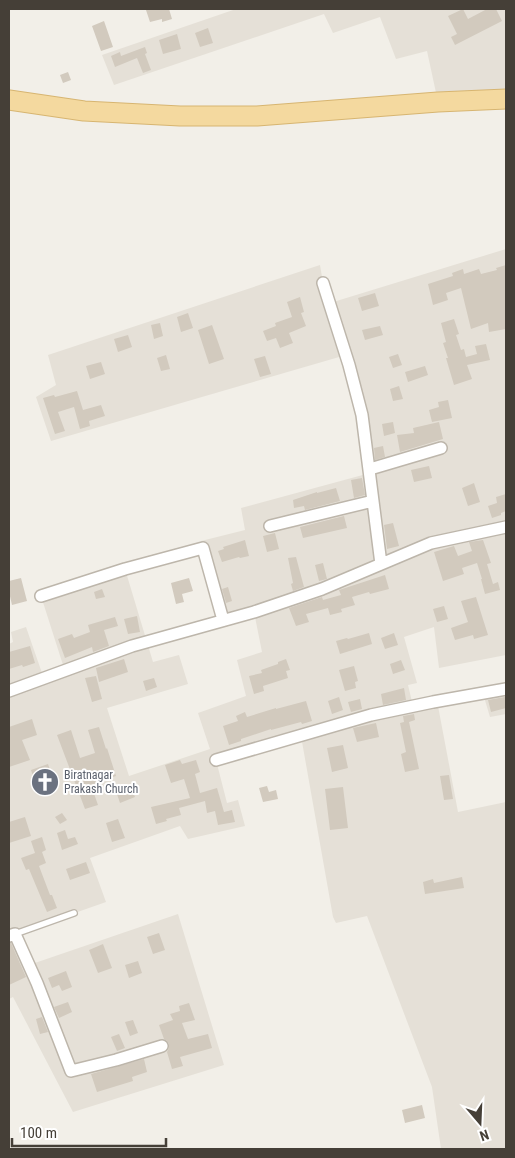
<svg xmlns="http://www.w3.org/2000/svg" width="515" height="1158" font-family="'Roboto Condensed',sans-serif">
	<style>
		.residential { fill: #e5e0d7 }
		.building { fill: #d2cabe }
		.lines { fill: none; stroke-linecap: round; stroke-linejoin: round }
		.lane-casing { stroke: #bdb6ab; stroke-width: 8 }
		.street-casing { stroke: #bdb6ab; stroke-width: 14 }
		.primary-casing { stroke: #d7b571; stroke-width: 21 }
		.lane { stroke: #fff; stroke-width: 5.5 }
		.street { stroke: #fff; stroke-width: 11 }
		.primary { stroke: #f4d99f; stroke-width: 19 }
		.labels { text-anchor: middle; stroke-width: 4; stroke-linejoin: round; paint-order: stroke }
		.worship-label { font-size: 12px; fill: #5b616d; stroke: #fff; text-anchor: start }
	</style>
	<rect width="100%" height="100%" fill="#f2efe8"/>
	<path class="residential" d="M236 9H506V99L438 102 427 51 396 59 380 17 333 33 324 14 114 85 102 55Z
		M506 249V655L439 668 434 627 404 637 417 683 408 685 413 706 506 689V714L490 717 484 697 438 706 458 812 506 802V1149H441L432 1087 367 916 336 923 333 917 301 736 216 760 227 803 238 800 245 826 188 839 180 826 90 858 106 902 15 934 29 965 178 914 224 1065 73 1112 13 997 9 999V644L13 642 11 632 26 627 42 673 63 665 41 596 125 569 153 662 179 655 188 684 107 708 129 776 210 749 198 713 246 696 237 660 262 652 254 612 223 620 201 541 245 530 241 508 370 473 346 355 51 441 36 397 56 385 48 355 320 265 323 283 330 303Z"/>
	<path class="building" d="M151 9H169L172 19 162 22V19L150 22 146 10Z
		M463 9 468 19 487 9H496L502 21 455 45 451 37 457 34 448 16Z
		M104 21 113 47 101 51 92 26Z
		M208 28 213 43 200 47 195 33Z
		M177 34 181 49 163 54 159 40Z
		M145 47 147 53 145 54 151 70 143 73 137 58 115 67 111 56 120 52 121 56Z
		M68 72 71 80 63 83 60 75Z
		M506 265V329L489 332 488 323 471 329 461 288 446 293 448 300 433 305 428 284 453 276 452 273 463 269 464 274 479 269 481 274 497 270 496 268Z
		M375 293 379 306 362 311 358 298Z
		M300 297 304 312 301 313 306 326 289 333 293 343 280 348 276 338 267 341 263 331 276 326 275 323 292 317 287 302Z
		M188 313 193 328 181 332 177 317Z
		M454 319 459 334 456 335 461 350 464 349 466 357 477 354 475 346 486 344 490 360 467 365 472 379 454 385 446 358H448L443 343 446 342 441 323Z
		M160 323 163 336 154 339 151 325Z
		M212 325 224 359 209 364 198 330Z
		M380 326 383 335 365 340 362 330Z
		M128 335 132 347 118 352 114 339Z
		M398 354 402 365 393 368 389 357Z
		M166 355 170 369 161 371 157 358Z
		M265 356 271 374 260 377 254 359Z
		M101 362 105 374 90 379 86 366Z
		M425 366 428 375 408 382 405 372Z
		M399 386 403 399 393 401 390 389Z
		M77 391 83 410 101 405 105 416 89 421 90 426 80 429 74 407 58 412 65 431 55 434 43 398 54 395 55 397Z
		M448 400 452 418 432 422 429 410 439 407 438 402Z
		M393 422 395 433 384 436 382 424Z
		M439 422 443 439 400 452 397 435 414 433 413 428Z
		M383 446 385 457 375 460 374 448Z
		M429 466 432 478 414 482 411 470Z
		M362 478 365 495 354 498 351 480Z
		M474 483 480 502 468 506 462 488Z
		M336 488 340 501 305 510 304 506 294 508 293 500 317 492V493Z
		M506 494V511L501 513V515L492 518 488 506 497 503 496 497Z
		M344 516 347 528 303 538 300 527Z
		M393 523 399 546 387 549 384 525Z
		M275 533 279 549 267 552 263 536Z
		M245 540 249 556 240 558 239 557 222 562 218 551 224 549 223 547Z
		M483 540 491 563 487 564 493 584 498 582 500 590 485 594 481 579H482L477 563 462 568 464 574 443 581 434 552 454 546 458 556 472 551 469 542Z
		M296 557 304 587 293 591 291 584 293 583 288 558Z
		M323 563 327 579 319 581 315 565Z
		M385 575 389 589 370 594 369 592 352 597 355 605 341 609 342 612 330 615 328 608 306 614 309 622 296 626 289 608 322 597 323 600 341 595 339 590Z
		M21 578 27 601 12 605 9 592V581Z
		M189 578 193 591 182 594 184 602 176 604 171 583Z
		M228 587 232 601 226 603 222 589Z
		M102 589 105 597 96 599 94 592Z
		M476 597 488 635 474 639 473 635 455 640 451 628 468 622 461 601Z
		M444 606 448 619 437 622 433 609Z
		M137 616 140 632 128 634 124 619Z
		M115 617 118 626 104 630 109 646 93 652 92 647 65 658 58 639 72 634 74 638 90 632 88 625Z
		M369 633 372 644 340 654 336 641 347 638 348 639Z
		M394 633 398 645 385 649 381 638Z
		M30 646 35 663 23 667 22 665 9 669V652Z
		M124 659 128 672 99 682 96 668Z
		M286 659 290 670 286 671 288 678 263 686 264 691 254 694 249 676 262 673 261 670 278 664V662Z
		M401 660 405 670 393 674 390 664Z
		M354 666 358 681 355 682 356 688 345 691 339 670Z
		M96 676 102 699 92 702 85 678Z
		M154 678 157 687 146 691 143 681Z
		M404 688 406 700 383 705 381 694Z
		M339 697 343 710 332 714 328 701Z
		M505 697 506 708 491 712 488 700Z
		M360 699 362 709 351 712 348 702Z
		M306 701 312 721 302 724 301 722 271 730V729L241 739V741L229 745 223 726 238 721 236 716 245 712 247 717 276 708V709Z
		M414 714 415 720 409 722 419 769 405 772 401 754 406 752 400 723 404 722 403 716Z
		M32 719 37 735 22 740 30 760 9 767V727Z
		M376 723 379 737 357 742 353 728Z
		M99 727 106 749 107 748 116 776 91 785 98 805 85 809 57 735 71 730 80 758 95 753 88 730Z
		M343 745 348 768 332 772 327 748Z
		M180 760 182 764 196 760 200 772 195 774 200 793 217 788 224 812 232 810 235 822 218 825 215 811 207 813 205 801 179 808 181 815 166 819 167 821 156 824 151 807 190 798 184 779 171 783 165 765Z
		M48 764 51 773 34 779 31 770Z
		M449 775 453 799 444 800 440 776Z
		M130 785 135 797 120 803 116 791Z
		M267 786 269 792 276 790 278 799 263 802 259 788Z
		M343 787 348 828 330 830 325 789Z
		M62 813 67 820 60 824 55 817Z
		M25 817 31 836 9 843V822Z
		M118 819 125 838 112 842 106 823Z
		M65 830 68 839 75 837 78 844 62 850 57 833Z
		M42 837 46 850 42 852 46 863 39 866 50 895H52L57 908 47 912 29 869 26 870 21 858 35 853 31 841Z
		M86 862 90 873 70 880 66 869Z
		M462 877 464 888 425 894 423 882 433 879 434 883Z
		M159 933 165 950 153 954 147 937Z
		M9 943H11L26 977 9 985Z
		M103 944 112 968 98 973 89 950Z
		M138 961 142 973 129 978 125 965Z
		M66 971 72 987 62 991 59 985 52 988 48 978Z
		M68 1002 72 1012 59 1018 54 1007Z
		M189 1003 195 1020 182 1023 188 1039 208 1034 212 1048 180 1057 183 1066 172 1069 167 1052 169 1048V1044L167 1041 164 1039 159 1025 173 1020 170 1014 180 1011 179 1006Z
		M42 1017 48 1032 40 1034 36 1019Z
		M133 1020 138 1033 130 1036 125 1022Z
		M119 1034 125 1048 117 1051 111 1037Z
		M144 1059 147 1072 132 1077 133 1081 97 1092 91 1074Z
		M422 1105 425 1118 405 1123 402 1110Z"/>
	<g class="lines">
		<defs>
			<path id="lane" d="M15 934 74 913"/>
			<path id="street" d="M323 283 349 365 362 415 381 564
				M370 469 441 448
				M270 526 373 501
				M41 596 125 569 203 548 223 620
				M9 691 132 646 254 612 322 589 431 543 506 527
				M216 760 371 715 433 702 506 689
				M9 936 15 934 37 983 71 1071 116 1060 162 1046"/>
			<path id="primary" d="M9 100 84 111 180 116H257L438 102 506 99"/>
		</defs>
		<use href="#lane" class="lane-casing"/>
		<use href="#street" class="street-casing"/>
		<use href="#primary" class="primary-casing"/>
		<use href="#lane" class="lane"/>
		<use href="#street" class="street"/>
		<use href="#primary" class="primary"/>
	</g>
	<defs>
		<symbol id="church-disc" viewBox="-11 -11 22 22"><circle r="9.5" fill="#6b7280" stroke="#fff"/><path d="M-1.2-6h2.4v3.5h3.3v2.4h-3.3V6h-2.4V-.1h-3.3v-2.4h3.3Z" fill="#fff"/></symbol>
	</defs>
	<g fill-rule="evenodd">
		<use href="#church-disc" x="29" y="766" width="32" height="32"/>
	</g>
	<g class="labels">
		<g class="worship-label">
			<text x="64" y="779">Biratnagar<tspan x="64" dy="14">Prakash Church</tspan></text>
		</g>
	</g>
	<rect width="515" height="1158" fill="none" stroke="#453f37" stroke-width="20"/>
	<g transform="translate(480 1123) rotate(161)" stroke="#ffffff" stroke-width="4" paint-order="stroke">
	<path d="M0-4L9 19L0 12L-9 19Z" fill="#453f37"/>
	<text y="-8" font-size="14" font-weight="bold" text-anchor="middle" fill="#453f37">N</text>
	</g>
	<path d="M12 1138v8h154v-8" fill="none" stroke="#453f37" stroke-width="2.5"/>
	<text x="20" y="1138" font-size="15" fill="#453f37" stroke="#ffffff" stroke-width="4" paint-order="stroke">100 m</text>
</svg>
